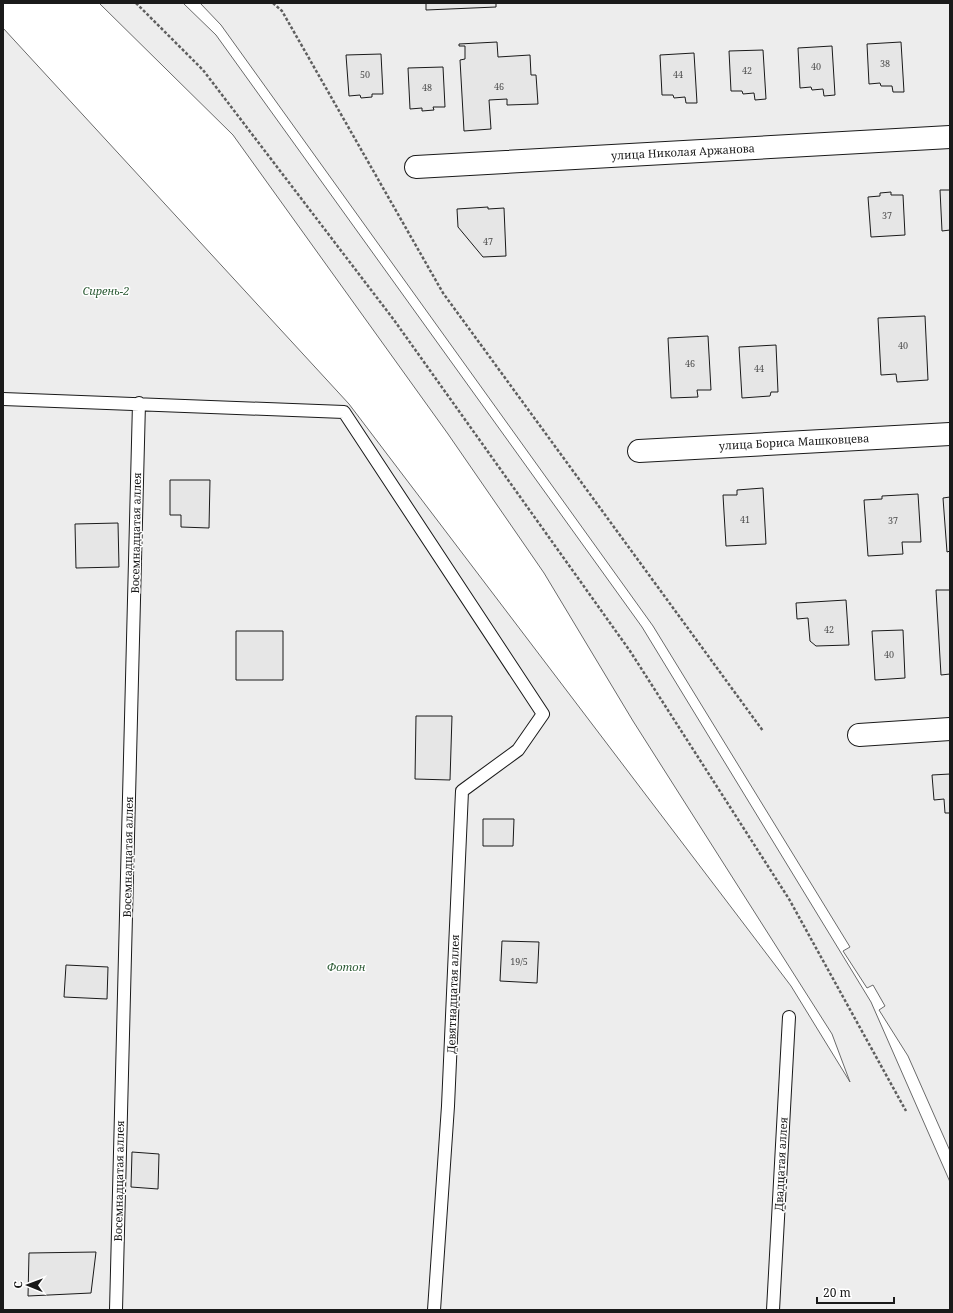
<svg xmlns="http://www.w3.org/2000/svg" width="953" height="1313" font-family="'Noto Serif',serif">
	<style>
		.green { fill: #ededed; stroke: #6a6a6a }
		.building { fill: #e6e6e6; stroke: #1a1a1a }
		.lines { fill: none; stroke-linecap: round; stroke-linejoin: round }
		.lane-casing { stroke: #1a1a1a; stroke-width: 14 }
		.street-casing { stroke: #1a1a1a; stroke-width: 24 }
		.path { stroke: #5f5f5f; stroke-width: 2.5; stroke-dasharray: 3 2; stroke-linecap: butt }
		.lane { stroke: #fff; stroke-width: 12 }
		.street { stroke: #fff; stroke-width: 22 }
		.labels { text-anchor: middle; stroke-width: 3; stroke-linejoin: round; paint-order: stroke }
		.number-label { font-size: 9px; fill: #4d4d4d }
		.street-label { font-size: 11px; fill: #1a1a1a; stroke: #fff }
		.park-label { font-size: 11px; font-style: italic; fill: #2b5a34; stroke: #fff }
	</style>
	<rect width="100%" height="100%" fill="#fff"/>
	<path class="green" d="M99 3H183L216 35 642 627 871 1002 950 1182V1310H3V28L349 404 791 986 850 1082 832 1034 633 721 544 573 448 434 233 135Z
		M200 3H950V1151L908 1056 879 1010 885 1006 873 985 867 988 843 951 850 947 653 626 221 25Z"/>
	<path class="building" d="M426 3H496V7L426 10Z
		M497 42 498 57 530 55 531 75H536L538 104 507 105V99L489 100 491 129 464 131 460 60 465 59V46H459V44Z
		M901 42 904 92H893L892 86H881L880 83 869 84 867 44Z
		M832 46 835 95 824 96 823 89 812 90 811 87 800 88 798 48Z
		M763 50 766 99 755 100 754 93 743 94 742 91H731L729 51Z
		M694 53 697 103H686L685 97 674 98 673 95H662L660 55Z
		M381 54 383 94H372V97L361 98 360 95 349 96 346 55Z
		M443 67 445 107H433L434 110 422 111V108L410 109 408 68Z
		M940 190H950V230L942 231Z
		M891 192V195H903L905 235 871 237 868 197 880 196V193Z
		M488 207V209L504 208 506 256 483 257 458 227 457 209Z
		M925 316 928 380 897 382 896 374 881 375 878 318Z
		M708 336 711 390H697L698 397 671 398 668 338Z
		M776 345 778 392H771L770 396 742 398 739 347Z
		M170 480H210L209 528 181 527V515H170Z
		M763 488 766 544 726 546 723 495H737V490Z
		M918 494 921 542H902L903 554 868 556 864 500 882 499V496Z
		M950 497V551L947 552 943 498Z
		M118 523 119 567 76 568 75 524Z
		M936 590H950V674L941 675Z
		M846 600 849 645 816 646 810 641 808 618 797 619 796 603Z
		M903 630 905 678 875 680 872 631Z
		M236 631H283V680H236Z
		M416 716H452L450 780 415 779Z
		M950 774V813H945L944 799 934 800 932 775Z
		M483 819H514L513 846H483Z
		M502 941 539 942 537 983 500 981Z
		M66 965 108 967 107 999 64 997Z
		M132 1152 159 1154 158 1189 131 1187Z
		M96 1252 91 1293 28 1296 29 1253Z"/>
	<g class="lines">
		<defs>
			<path id="lane" d="M3 399 344 412 543 714 518 750 462 791 448 1106 434 1310
				M116 1310 139 403
				M773 1310 789 1017"/>
			<path id="street" d="M416 167 950 137
				M639 451 950 434
				M859 735 950 729"/>
		</defs>
		<use href="#lane" class="lane-casing"/>
		<use href="#street" class="street-casing"/>
		<path class="path" d="M136 3 203 70 394 320 630 651 789 899 906 1111
			M273 3 282 11 443 293 763 731"/>
		<use href="#lane" class="lane"/>
		<use href="#street" class="street"/>
	</g>
	<g class="labels">
		<g class="number-label">
			<text x="885" y="67">38</text>
			<text x="816" y="70">40</text>
			<text x="747" y="74">42</text>
			<text x="365" y="78">50</text>
			<text x="678" y="78">44</text>
			<text x="499" y="90">46</text>
			<text x="427" y="91">48</text>
			<text x="887" y="219">37</text>
			<text x="488" y="245">47</text>
			<text x="903" y="349">40</text>
			<text x="690" y="367">46</text>
			<text x="759" y="372">44</text>
			<text x="745" y="523">41</text>
			<text x="893" y="524">37</text>
			<text x="829" y="633">42</text>
			<text x="889" y="658">40</text>
			<text x="519" y="965">19/5</text>
		</g>
		<g class="street-label">
			<text transform="translate(683 152) rotate(-3)" y="4">улица Николая Аржанова</text>
			<text transform="translate(794 442) rotate(-3)" y="4">улица Бориса Машковцева</text>
			<text transform="translate(136 533) rotate(-89)" y="4">Восемнадцатая аллея</text>
			<text transform="translate(128 857) rotate(-89)" y="4">Восемнадцатая аллея</text>
			<text transform="translate(453 994) rotate(-88)" y="4">Девятнадцатая аллея</text>
			<text transform="translate(781 1164) rotate(-87)" y="4">Двадцатая аллея</text>
			<text transform="translate(119 1181) rotate(-89)" y="4">Восемнадцатая аллея</text>
		</g>
		<g class="park-label">
			<text x="106" y="295">Сирень-2</text>
			<text x="346" y="971">Фотон</text>
		</g>
	</g>
	<rect width="953" height="1313" fill="none" stroke="#1a1a1a" stroke-width="8"/>
	<g transform="translate(28 1285) rotate(271)" stroke="#ffffff" stroke-width="3" paint-order="stroke">
	<path d="M0-3L7 15L0 10L-7 15Z" fill="#1a1a1a"/>
	<text y="-6" font-size="11" font-weight="bold" text-anchor="middle" fill="#1a1a1a">С</text>
	</g>
	<path d="M817 1297v6h77v-6" fill="none" stroke="#1a1a1a" stroke-width="2"/>
	<text x="823" y="1297" font-size="12" fill="#1a1a1a" stroke="#ffffff" stroke-width="3" paint-order="stroke">20 m</text>
</svg>
